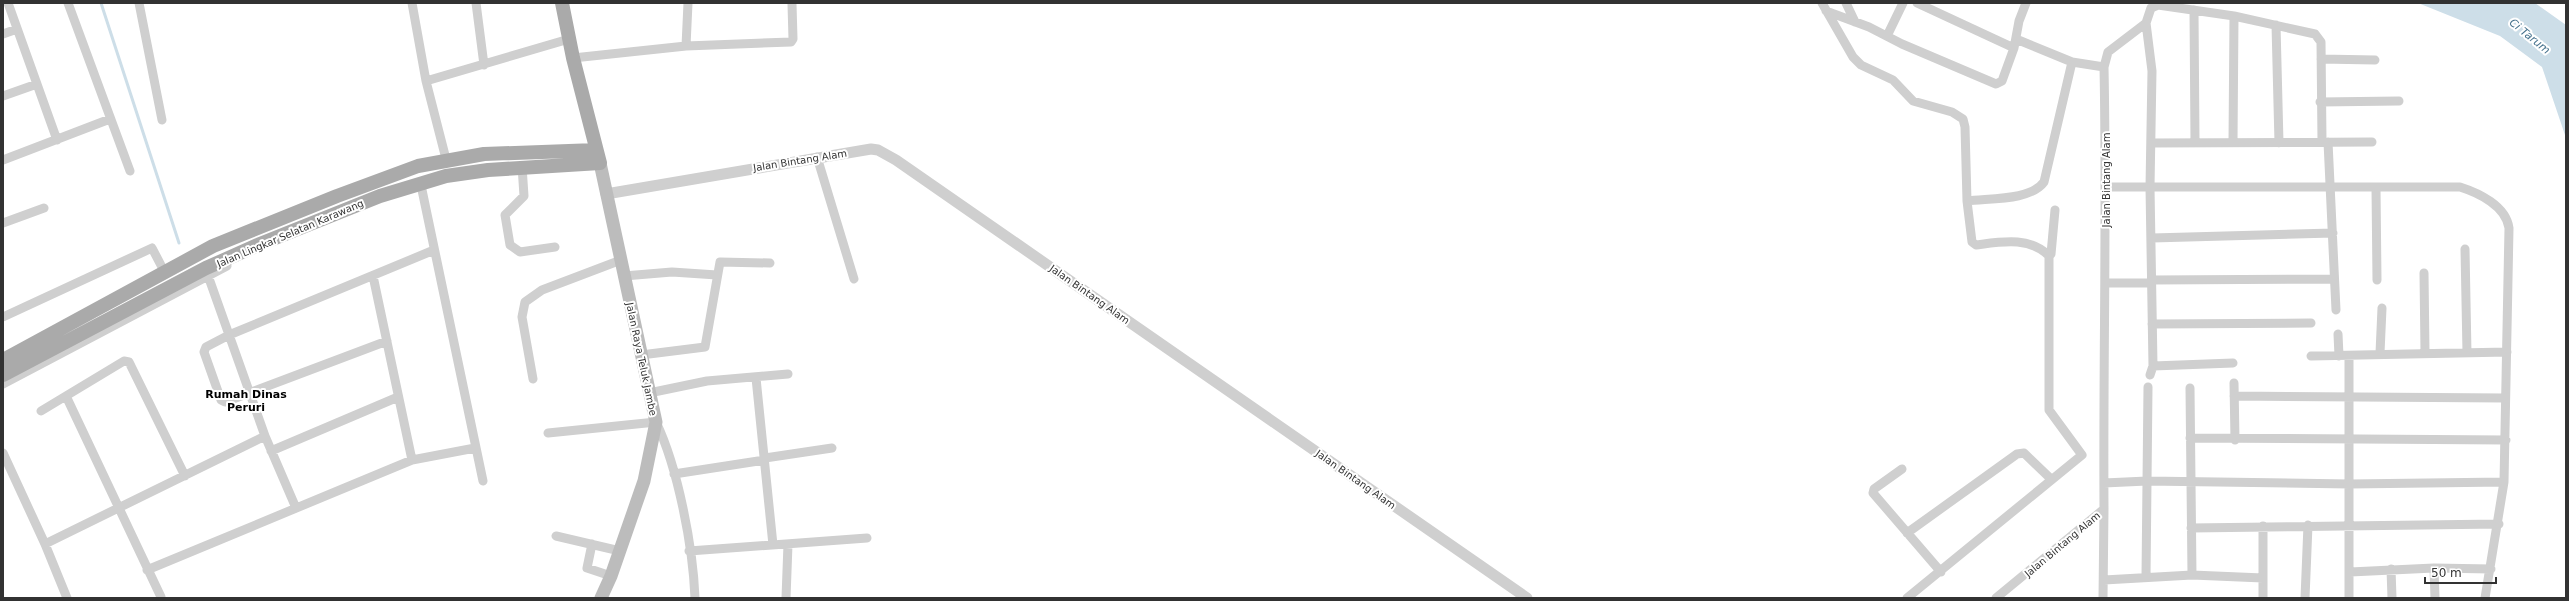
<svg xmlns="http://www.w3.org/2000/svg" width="2569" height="601" font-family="'DejaVu Sans',sans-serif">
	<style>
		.water { fill: #cddee8 }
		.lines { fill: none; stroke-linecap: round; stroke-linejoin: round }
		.stream { stroke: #cddee8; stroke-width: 3 }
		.minor { stroke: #cfcfcf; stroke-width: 9 }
		.tertiary { stroke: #cfcfcf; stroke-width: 11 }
		.secondary { stroke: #bcbcbc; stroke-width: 13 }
		.primary { stroke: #aaa; stroke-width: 14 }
		.labels { text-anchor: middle; stroke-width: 4; stroke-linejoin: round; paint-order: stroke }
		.street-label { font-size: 10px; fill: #323232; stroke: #fff }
		.water-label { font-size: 11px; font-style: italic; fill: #46728d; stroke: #fff }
		.neighbourhood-label { font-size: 11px; font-weight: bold; fill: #000; stroke: #fff }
	</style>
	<rect width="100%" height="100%" fill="#fff"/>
	<path class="water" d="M2418 3H2535L2566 25V138L2542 67 2500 36Z"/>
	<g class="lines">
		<path class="stream" d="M101 3 179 243"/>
		<path class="minor" d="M8 3 57 140
			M68 3 130 171
			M139 3 162 120
			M412 3 426 81 569 39
			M476 3 484 65
			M1822 3 1853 57 1861 65 1893 80 1913 101 1952 112 1963 119 1965 127 1967 201 1972 242 1976 245C2000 242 2030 236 2049 256V410L2082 455 1907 598
			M1846 3 1855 22
			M1917 3 2014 48
			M2194 10 2195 142
			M1826 11 1869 27 1902 44 1996 84 2002 81 2014 48 2019 21 2026 3
			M2146 23 2152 71 2150 187 2153 366 2150 375
			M2276 25 2279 143
			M3 34 17 29
			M1887 36 1903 3
			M2016 39 2072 62 2104 67
			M686 46 688 3
			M573 58 686 46 791 42 793 39 792 4
			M2321 59 2375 60
			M426 81 446 159
			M3 96 37 84
			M2320 102 2399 101
			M2233 142 2234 16
			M2328 142 2336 310
			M2151 143 2372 142
			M817 157 854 279
			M3 160 110 119
			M522 166 524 196 505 215 510 245 520 252 555 247
			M2107 187H2460C2479 193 2506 206 2509 228L2504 482 2485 598
			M2376 188 2377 280
			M422 190 483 481
			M1967 201C1989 198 2030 201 2044 182L2072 62
			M3 223 44 208
			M2152 238 2333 233
			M2465 249 2467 353
			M2049 256 2051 254 2055 210
			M206 270 265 436 296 508
			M2424 273 2425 352
			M373 276 412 460
			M624 276 672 272 717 275
			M2152 280 2334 279
			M2105 283H2152
			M3 317 152 248 164 271
			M2152 324 2311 323
			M2338 334 2339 356
			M387 341 225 402 221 400 204 352 206 347 229 335 434 250
			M2380 353 2382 308
			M641 355 705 347 720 262 770 263
			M2311 356 2507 352
			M2153 366 2233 363
			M756 378 773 545
			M533 379 522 317 525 302 542 290 621 260
			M2234 383 2235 440
			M3 384 227 266
			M2190 388 2192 575
			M649 393 707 381 788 374
			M66 396 161 597
			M2234 396 2505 398
			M41 411 124 361 129 362 185 476
			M548 433 656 422C678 468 693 547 695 598
			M2190 438 2506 440
			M271 451 398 397
			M3 453 45 544 67 598
			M765 458 832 448
			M1902 469 1874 489 1873 493 1941 572
			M674 474 765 460
			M2104 483 2147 481 2350 484 2504 482
			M2263 526V598
			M2191 528 2499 524
			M1907 533 2017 454 2024 453 2051 479
			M556 536 620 551
			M45 544 265 436
			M592 544 587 568 611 576
			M689 551 867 538
			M2434 568 2435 598
			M2391 569 2392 598
			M147 570 412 460 475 448
			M2350 572 2434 568 2491 569
			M2146 577 2148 387
			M2104 580 2192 575 2263 578
			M786 598 788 544
			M1996 598 2104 509C2103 361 2107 215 2104 67L2108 52 2146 23 2151 8 2158 5 2234 16 2315 34 2321 42 2322 142
			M2103 598 2104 509
			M2305 598 2308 525
			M2349 598V356"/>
		<path class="tertiary" d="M606 194 871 149 878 150 896 160 1527 598"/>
		<path class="secondary" d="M600 163 656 422 644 481 611 576 601 598"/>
		<path class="primary" d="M3 360 213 246 337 196 418 166 484 154 596 150
			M3 375 206 268 260 244 380 196 446 176 488 170 600 163 573 58 562 3"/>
	</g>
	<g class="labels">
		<g class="street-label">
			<text transform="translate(800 160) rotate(-9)" y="4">Jalan Bintang Alam</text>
			<text transform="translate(2106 180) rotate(-90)" y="4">Jalan Bintang Alam</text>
			<text transform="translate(290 233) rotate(-23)" y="4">Jalan Lingkar Selatan Karawang</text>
			<text transform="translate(1090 294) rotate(35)" y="4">Jalan Bintang Alam</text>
			<text transform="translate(642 359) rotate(78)" y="4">Jalan Raya Teluk Jambe</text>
			<text transform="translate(1356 479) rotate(35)" y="4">Jalan Bintang Alam</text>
			<text transform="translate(2062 544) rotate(-40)" y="4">Jalan Bintang Alam</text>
		</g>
		<g class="water-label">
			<text transform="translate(2530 36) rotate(39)" y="4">Ci Tarum</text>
		</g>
		<g class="neighbourhood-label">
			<text x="246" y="398">Rumah Dinas<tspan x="246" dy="13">Peruri</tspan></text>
		</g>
	</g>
	<rect width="2569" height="601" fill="none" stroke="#323232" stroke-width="8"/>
	<path d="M2425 577v6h71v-6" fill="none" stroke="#323232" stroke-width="2"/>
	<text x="2431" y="577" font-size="12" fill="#323232" stroke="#ffffff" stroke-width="3" paint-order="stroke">50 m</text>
</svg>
